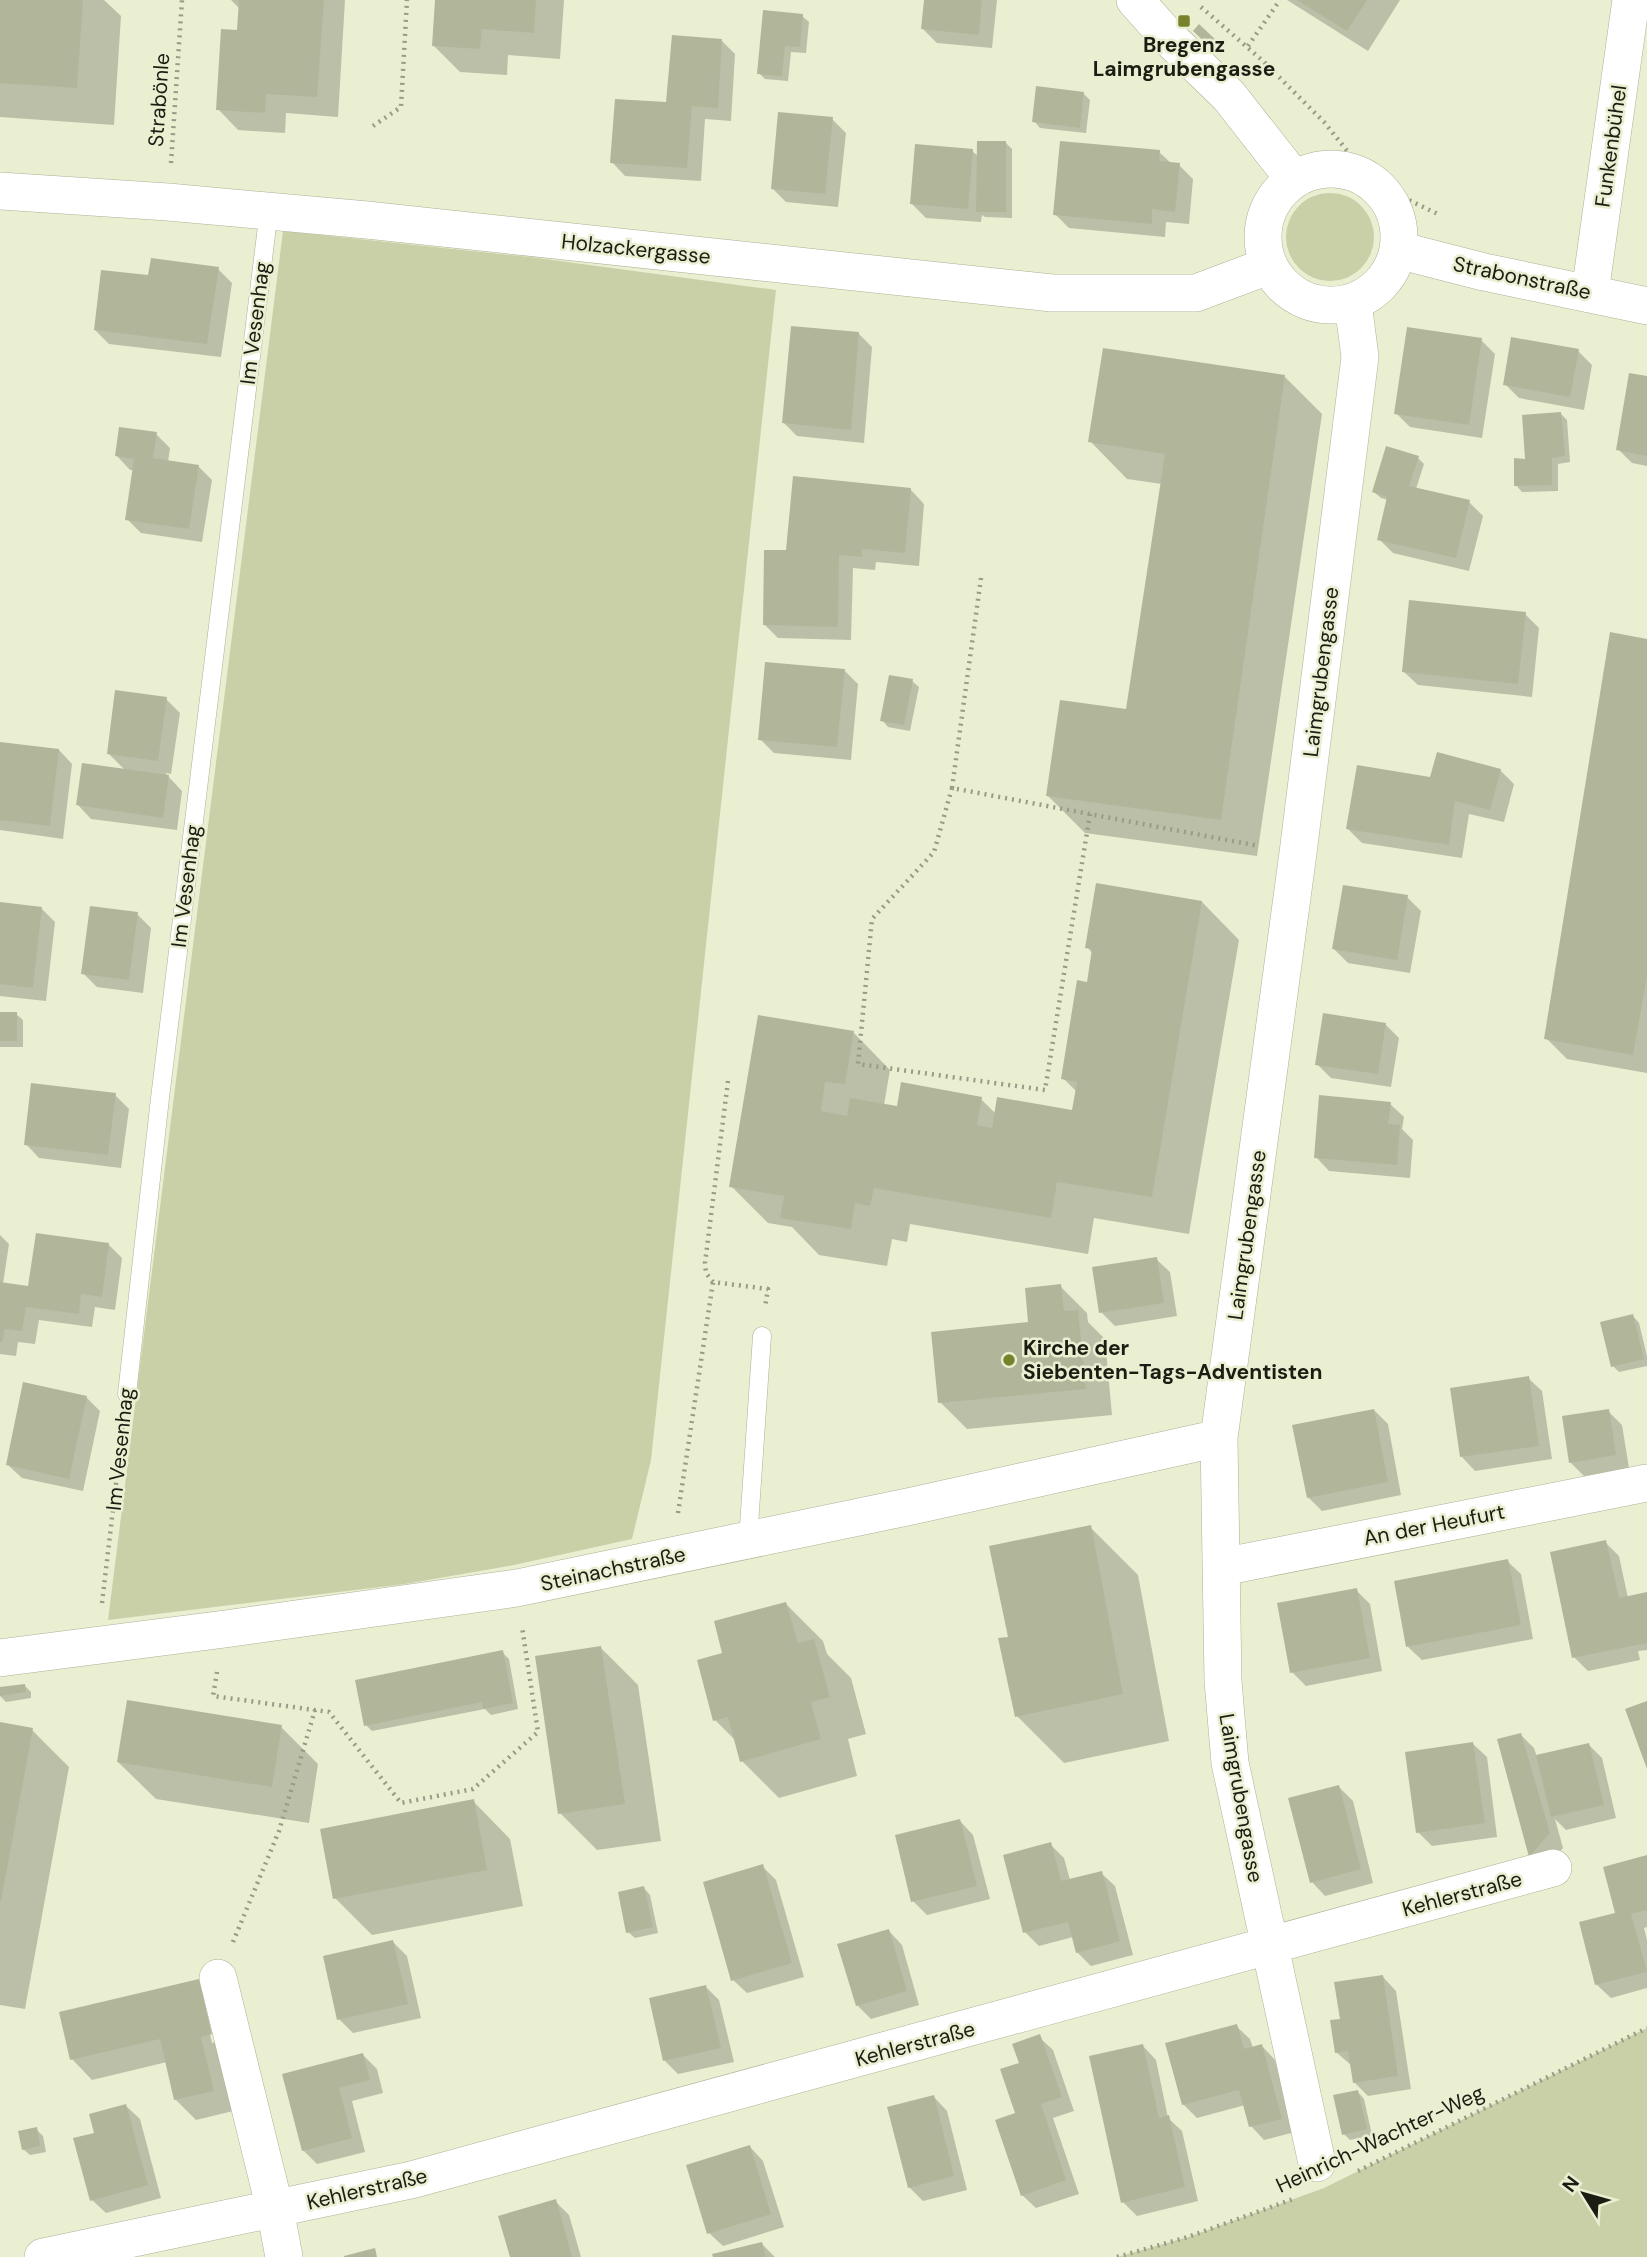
<svg xmlns="http://www.w3.org/2000/svg" width="1647" height="2257" font-family="'DM Sans',sans-serif">
	<style>
		.green { fill: #c9d0a8 }
		.shadow { fill: #0003; fill-rule: evenodd }
		.building { fill: #b1b69b }
		.lines { fill: none; stroke-linecap: round; stroke-linejoin: round }
		.lane-casing { stroke: #acb195; stroke-width: 19 }
		.street-casing { stroke: #acb195; stroke-width: 38 }
		.path { stroke: #989b86; stroke-width: 4.5; stroke-dasharray: 2 5; stroke-linecap: butt }
		.lane { stroke: #fff; stroke-width: 18 }
		.street { stroke: #fff; stroke-width: 37 }
		.poi-dot { fill: #78822d; stroke: #eaefd2; stroke-width: 2.5 }
		.labels { text-anchor: middle; stroke-width: 5; stroke-linejoin: round; paint-order: stroke }
		.poi-label { font-size: 21px; font-weight: bold; fill: #1b1c12; stroke: #eaefd2 }
		.street-label { font-size: 21px; fill: #1b1c12; stroke: #eaefd2 }
	</style>
	<rect width="100%" height="100%" fill="#eaefd2"/>
	<path class="green" d="M1286 237a44 44 0 1 1 88 0a44 44 0 1 1-88 0Z
		M283 231 530 257 776 290 651 1460 632 1539 514 1565 405 1584 108 1620Z
		M1647 2028V2257H1117L1188 2237 1324 2188Z"/>
	<path class="shadow" d="M0 0H104L121 16 114 125 0 117Z
		M231 0H345L338 117 286 113 285 133 238 130 218 109 239 32 240 9Z
		M437 0H564L560 59 508 55 507 75 460 72 433 45Z
		M926 0H997L992 48 937 43 923 29Z
		M1287 0H1400L1368 51Z
		M802 16 809 22 806 53 791 52 788 81 765 79 759 73Z
		M1199 27 1224 51 1221 55 1195 31Z
		M722 41 735 54 731 121 705 119 701 181 625 176 612 162 668 104Z
		M1083 93 1090 100 1086 133 1040 128 1034 121Z
		M832 119 846 133 838 207 786 202 772 188Z
		M1006 143 1012 149V218L985 217 982 215 981 222 926 218 912 204 972 151 979 157Z
		M1159 152 1172 164 1179 165 1193 179 1189 224 1166 222 1165 237 1069 228 1055 214Z
		M218 269 232 283 221 357 109 344 95 330 149 277Z
		M858 333 872 347 864 443 797 436 784 423Z
		M1481 340 1495 354 1482 438 1410 427 1396 413Z
		M1578 351 1592 365 1584 410 1519 398 1505 384Z
		M1285 377 1322 414 1257 856 1085 833 1048 796 1127 711 1162 484 1127 479 1090 441Z
		M1647 378V466L1632 463 1618 449Z
		M1560 413 1567 420 1570 462 1558 464V491L1522 492 1516 485 1527 461Z
		M156 434 170 448 168 462 198 466 212 480 202 542 141 533 127 519 134 470H130L117 456Z
		M1418 458 1424 464 1416 489 1469 502 1483 516 1469 571 1393 553 1379 539 1388 500 1381 498 1374 492Z
		M911 490 924 504 919 566 876 562 875 570 853 568 851 640 778 638 764 624 787 552Z
		M1525 614 1539 628 1532 697 1418 685 1404 672Z
		M1647 640V1073L1567 1059 1546 1038Z
		M844 670 858 684 851 760 774 753 760 739Z
		M912 681 919 687 910 731 888 727 882 720Z
		M166 699 180 713 171 774 165 773 182 791 177 830 91 819 78 805 126 771 109 754Z
		M0 743 59 750 72 764 63 839 0 830Z
		M1500 770 1514 784 1504 822 1469 814 1462 858 1362 843 1348 829 1432 779Z
		M1407 897 1421 911 1410 973 1348 963 1334 949Z
		M1202 902 1239 940 1189 1234 1094 1218 1088 1254 910 1224 907 1242 892 1239 887 1266 819 1255 792 1227 768 1223 731 1186 853 1032 890 1070 884 1105 898 1108 981 1099 996 1114 1074 1112 1077 1092 1063 1078 1088 984 1093 954 1087 947Z
		M0 904 42 909 55 922 46 1001 0 996Z
		M137 914 151 928 143 993 97 987 83 973Z
		M0 1014H16L23 1020V1047H0Z
		M1385 1024 1399 1038 1391 1087 1331 1078 1317 1064Z
		M115 1095 129 1109 121 1168 39 1158 26 1144Z
		M1390 1104 1404 1117 1402 1129 1413 1140 1410 1178 1329 1171 1316 1157Z
		M0 1235 9 1244 3 1284 30 1288 108 1244 122 1258 115 1310 95 1307 92 1327 39 1320 35 1344 18 1342 16 1356 0 1354Z
		M1156 1259 1170 1272 1177 1316 1115 1326 1101 1312Z
		M1060 1286 1087 1313 1088 1322 1105 1339 1112 1415 967 1429 940 1402 1030 1323Z
		M1633 1316 1639 1323 1647 1356V1366L1619 1372 1613 1366Z
		M1528 1378 1542 1391 1552 1459 1475 1471 1462 1457Z
		M86 1397 100 1411 83 1491 22 1478 8 1465Z
		M1374 1410 1388 1424 1401 1495 1322 1511 1308 1497Z
		M1608 1411 1622 1425 1629 1468 1584 1476 1570 1462Z
		M1090 1527 1138 1575 1169 1741 1064 1763 1017 1716Z
		M1605 1542 1619 1556 1628 1598 1647 1594V1650L1638 1651 1640 1660 1588 1671 1574 1657Z
		M1507 1561 1521 1574 1533 1639 1422 1660 1408 1647Z
		M1356 1590 1370 1604 1382 1671 1306 1686 1292 1672Z
		M786 1604 823 1641 827 1654 851 1678 866 1734 848 1739 857 1776 779 1798 742 1761 737 1742 715 1720 724 1654Z
		M601 1648 638 1685 661 1841 597 1850 560 1813Z
		M502 1652 509 1659 518 1709 491 1715 485 1709 372 1731 366 1725Z
		M24 1685 31 1692V1698L6 1702 0 1696V1688Z
		M0 1724 32 1730 69 1767 25 2009 0 2005Z
		M281 1727 318 1764 309 1823 156 1799 118 1762Z
		M1520 1734 1534 1748 1537 1757 1588 1744 1602 1758 1616 1818 1566 1830 1555 1819 1563 1848 1544 1870 1531 1856Z
		M1473 1744 1487 1757 1497 1837 1432 1846 1418 1832Z
		M1339 1787 1353 1801 1373 1883 1325 1896 1312 1882Z
		M473 1801 510 1839 523 1906 372 1935 335 1898Z
		M960 1821 973 1835 990 1899 927 1915 913 1901Z
		M1050 1844 1064 1858 1070 1880 1101 1873 1115 1886 1133 1955 1091 1966 1077 1952 1073 1937 1039 1946 1025 1932Z
		M1647 1857V1927L1644 1928 1647 1940V1988L1611 1998 1597 1985 1581 1923 1618 1914Z
		M762 1866 776 1880 804 1977 747 1993 733 1980Z
		M644 1888 650 1895 658 1933 635 1938 628 1932Z
		M889 1931 902 1945 919 2005 871 2019 857 2005Z
		M393 1942 407 1956 421 2018 353 2033 339 2019Z
		M1383 1977 1396 1991 1411 2089 1368 2096 1354 2082 1352 2066 1336 2052 1342 2020Z
		M199 1981 219 2001 233 2111 196 2120 175 2099 167 2062 92 2080 72 2059ZM203 2002H206L215 2042 212 2043Z
		M706 1987 719 2000 734 2062 678 2074 665 2061Z
		M1236 2026 1250 2039 1253 2048 1262 2046 1275 2060 1295 2132 1264 2140 1251 2126 1245 2105 1197 2118 1183 2104Z
		M1039 2037 1053 2050 1074 2111 1053 2118 1079 2194 1036 2208 1022 2195 1017 2114 1021 2064Z
		M1143 2046 1156 2060 1168 2118 1182 2131 1198 2201 1137 2216 1123 2202Z
		M363 2055 377 2069 383 2093 352 2101 365 2152 317 2164 303 2150 284 2075Z
		M1358 2092 1364 2099 1372 2135 1350 2140 1344 2134Z
		M934 2097 947 2111 967 2190 923 2201 909 2187Z
		M126 2106 140 2119 161 2198 106 2213 92 2200Z
		M36 2129 43 2136 46 2152 30 2155 23 2149Z
		M750 2147 763 2161 784 2227 723 2246 709 2233Z
		M555 2201 569 2215 581 2257H512Z
		M762 2244 775 2257H714Z"/>
	<path class="building" d="M0 0H83L77 88 0 83Z
		M239 0H324L317 97 266 94 265 113 216 110 221 29 237 30Z
		M435 0H536L534 33 482 29 480 49 432 46Z
		M924 0H982L979 35 921 29Z
		M1297 0H1367L1347 31Z
		M763 10 803 14 800 47 785 46 782 76 757 74Z
		M1199 24 1219 43 1213 50 1193 31Z
		M672 35 722 39 718 108 692 106 687 168 610 163 615 99 666 102Z
		M1036 86 1084 92 1080 128 1032 122Z
		M778 112 833 117 825 194 771 189Z
		M977 141H1006V212H976Z
		M1060 141 1160 150 1159 161 1180 163 1175 212 1152 209V224L1053 215Z
		M915 144 973 149 968 209 910 204Z
		M151 258 219 267 207 344 94 330 101 270 148 275Z
		M791 326 859 332 851 430 782 423Z
		M1407 327 1482 338 1469 425 1394 414Z
		M1511 337 1579 349 1570 397 1503 385Z
		M1103 348 1285 375 1221 820 1046 796 1060 700 1126 709 1165 454 1088 442Z
		M1629 373 1647 376V456L1616 450Z
		M1561 412 1565 456 1552 458V485L1514 486V458L1525 459 1522 415Z
		M119 427 157 432 153 458 199 465 189 529 125 520 134 459 115 456Z
		M1386 446 1419 456 1409 486 1470 500 1456 558 1377 540 1387 497 1372 492Z
		M793 476 911 488 905 553 862 549V557L839 555 838 627 763 625 764 550H786Z
		M1409 600 1526 612 1518 684 1402 672Z
		M1610 632 1647 639V976L1633 1055 1544 1039Z
		M765 662 845 669 837 747 758 740Z
		M889 675 913 679 904 725 880 721Z
		M115 690 167 697 158 761 107 754Z
		M0 742 59 749 50 826 0 820Z
		M1437 752 1501 769 1490 810 1455 801 1449 845 1346 829 1357 765 1430 777Z
		M82 763 169 775 163 818 76 805Z
		M1096 883 1202 901 1152 1197 1057 1182 1051 1218 874 1188 870 1206 855 1203 851 1229 780 1218 784 1196 729 1187 758 1015 854 1031 845 1084 825 1082 821 1111 847 1116 850 1098 897 1106 901 1082 982 1097 977 1125 992 1128 997 1097 1072 1110 1077 1082 1061 1079 1077 980 1087 982 1092 949 1085 948Z
		M1343 885 1408 895 1397 960 1332 949Z
		M0 902 42 907 33 988 0 984Z
		M90 906 138 912 129 980 81 974Z
		M0 1012H17V1041H0Z
		M1323 1013 1386 1023 1378 1074 1315 1065Z
		M31 1083 116 1093 108 1155 24 1145Z
		M1319 1095 1391 1102 1388 1124 1400 1125 1397 1165 1314 1158Z
		M36 1233 109 1243 102 1297 81 1294 79 1314 26 1307 22 1331 5 1329 2 1343 0 1342V1282L28 1286Z
		M1157 1257 1164 1303 1099 1313 1092 1267Z
		M1061 1284 1064 1311 1078 1310 1086 1389 938 1403 931 1332 1028 1322 1025 1288Z
		M1633 1314 1644 1359 1611 1367 1600 1322Z
		M1529 1376 1539 1446 1460 1457 1450 1388Z
		M23 1382 87 1396 69 1479 6 1465Z
		M1374 1409 1388 1482 1307 1498 1292 1425Z
		M1609 1409 1616 1455 1569 1463 1562 1416Z
		M1091 1525 1123 1694 1015 1717 998 1638 1008 1637 989 1546Z
		M1606 1540 1619 1598 1647 1592V1643L1572 1658 1550 1552Z
		M1508 1559 1521 1625 1406 1647 1394 1581Z
		M1357 1588 1370 1658 1290 1673 1277 1603Z
		M786 1602 798 1643 814 1639 830 1697 811 1702 821 1739 740 1762 728 1717 713 1721 697 1660 722 1653 714 1621Z
		M601 1646 625 1804 558 1814 535 1656Z
		M503 1650 513 1703 483 1709 482 1702 364 1726 355 1680Z
		M25 1684 26 1692 0 1696V1687Z
		M127 1700 282 1725 272 1787 117 1762Z
		M1647 1701V1769L1625 1709Z
		M0 1722 33 1728 1 1901 0 1900Z
		M1521 1733 1550 1833 1529 1857 1497 1739Z
		M1473 1742 1485 1823 1416 1833 1405 1752Z
		M1589 1743 1604 1805 1551 1817 1536 1755Z
		M1339 1785 1361 1869 1310 1883 1288 1798Z
		M474 1799 487 1870 333 1899 320 1829Z
		M960 1819 977 1886 911 1902 895 1835Z
		M1051 1842 1061 1881 1102 1871 1120 1941 1076 1953 1068 1922 1023 1933 1003 1855Z
		M1647 1855V1910L1631 1914 1647 1972 1595 1985 1579 1922 1615 1913 1603 1867Z
		M763 1864 792 1963 731 1981 703 1882Z
		M644 1886 653 1927 626 1933 618 1892Z
		M889 1929 907 1991 856 2006 837 1944Z
		M393 1940 408 2004 337 2020 323 1956Z
		M1383 1975 1398 2076 1353 2083 1348 2051 1335 2053 1330 2020 1340 2019 1334 1982Z
		M199 1979 212 2034 201 2037 214 2091 174 2100 160 2039 70 2060 59 2012Z
		M706 1985 721 2048 663 2061 649 1998Z
		M1237 2024 1244 2049 1262 2044 1282 2119 1249 2127 1239 2090 1182 2105 1165 2043Z
		M1040 2034 1062 2097 1041 2104 1066 2180 1021 2196 995 2120 1015 2113 1000 2069 1019 2063 1012 2044Z
		M1143 2044 1159 2118 1169 2115 1185 2187 1121 2203 1089 2056Z
		M363 2053 370 2080 339 2088 352 2138 302 2151 282 2074Z
		M1358 2090 1367 2129 1342 2135 1333 2095Z
		M934 2095 954 2176 908 2188 887 2107Z
		M126 2104 148 2185 90 2201 73 2138 94 2133 89 2114Z
		M37 2127 40 2146 22 2150 18 2131Z
		M750 2145 771 2214 707 2234 686 2165Z
		M556 2199 572 2257H510L498 2216Z
		M762 2242 766 2257H713L712 2254Z
		M375 2248 377 2257H344V2256Z"/>
	<g class="lines">
		<defs>
			<path id="lane" d="M127 1394 160 1098 269 210
				M748 1540 762 1336"/>
			<path id="street" d="M1135 0 1167 36 1229 96 1294 179
				M1263 237a68 68 0 1 1 136 0a68 68 0 1 1-136 0Z
				M0 191 168 202 367 220 1052 293H1196L1268 266
				M1398 250 1484 272 1647 306
				M1590 293 1631 0
				M1222 1567 1647 1483
				M0 1658 225 1629 517 1588 912 1506 1219 1438
				M218 1978 275 2209 284 2257
				M1317 2163 1230 1763 1223 1681 1219 1438 1298 853 1360 357 1353 303
				M43 2257 411 2180 1553 1868"/>
		</defs>
		<use href="#lane" class="lane-casing"/>
		<use href="#street" class="street-casing"/>
		<path class="path" d="M1201 7 1263 61 1324 122 1373 183 1440 215
			M1248 46 1280 0
			M373 126 401 107 407 0
			M171 163 182 0
			M981 578 952 788 1259 846
			M952 788 934 852 872 919 858 1064 1045 1090 1090 814
			M728 1081 705 1263 706 1273 713 1282 768 1289 765 1307
			M678 1513 713 1282
			M102 1603 123 1424
			M217 1672 213 1696 329 1712 401 1803 473 1789 538 1732 522 1627
			M233 1942 279 1831 315 1710
			M1358 2171 1647 2028
			M1117 2257 1188 2237 1296 2198"/>
		<use href="#lane" class="lane"/>
		<use href="#street" class="street"/>
	</g>
	<g class="poi-dot">
		<rect x="1177" y="14" width="14" height="14" rx="3.5"/>
		<circle cx="1009" cy="1360" r="7"/>
	</g>
	<g class="labels">
		<g class="poi-label">
			<text x="1184" y="52">Bregenz<tspan x="1184" dy="24">Laimgrubengasse</tspan></text>
			<text x="1023" y="1355" text-anchor="start">Kirche der<tspan x="1023" dy="24">Siebenten-Tags-Adventisten</tspan></text>
		</g>
		<g class="street-label">
			<text transform="translate(159 100) rotate(-86)" y="7">Strabönle</text>
			<text transform="translate(1611 146) rotate(-82)" y="7">Funkenbühel</text>
			<text transform="translate(636 249) rotate(6)" y="7">Holzackergasse</text>
			<text transform="translate(1522 278) rotate(12)" y="7">Strabonstraße</text>
			<text transform="translate(255 323) rotate(-83)" y="7">Im Vesenhag</text>
			<text transform="translate(1321 672) rotate(-83)" y="7">Laimgrubengasse</text>
			<text transform="translate(186 886) rotate(-83)" y="7">Im Vesenhag</text>
			<text transform="translate(1247 1235) rotate(-82)" y="7">Laimgrubengasse</text>
			<text transform="translate(120 1449) rotate(-84)" y="7">Im Vesenhag</text>
			<text transform="translate(1434 1525) rotate(-11)" y="7">An der Heufurt</text>
			<text transform="translate(613 1569) rotate(-12)" y="7">Steinachstraße</text>
			<text transform="translate(1241 1798) rotate(80)" y="7">Laimgrubengasse</text>
			<text transform="translate(1462 1894) rotate(-15)" y="7">Kehlerstraße</text>
			<text transform="translate(915 2044) rotate(-15)" y="7">Kehlerstraße</text>
			<text transform="translate(1380 2139) rotate(-25)" y="7">Heinrich-Wachter-Weg</text>
			<text transform="translate(367 2189) rotate(-13)" y="7">Kehlerstraße</text>
		</g>
	</g>
	<g transform="translate(1584 2194) rotate(307)" stroke="#eaefd2" stroke-width="5" paint-order="stroke">
	<path d="M0-5L12 26L0 18L-12 26Z" fill="#1b1c12"/>
	<text y="-10" font-size="19" font-weight="bold" text-anchor="middle" fill="#1b1c12">N</text>
	</g>
</svg>
